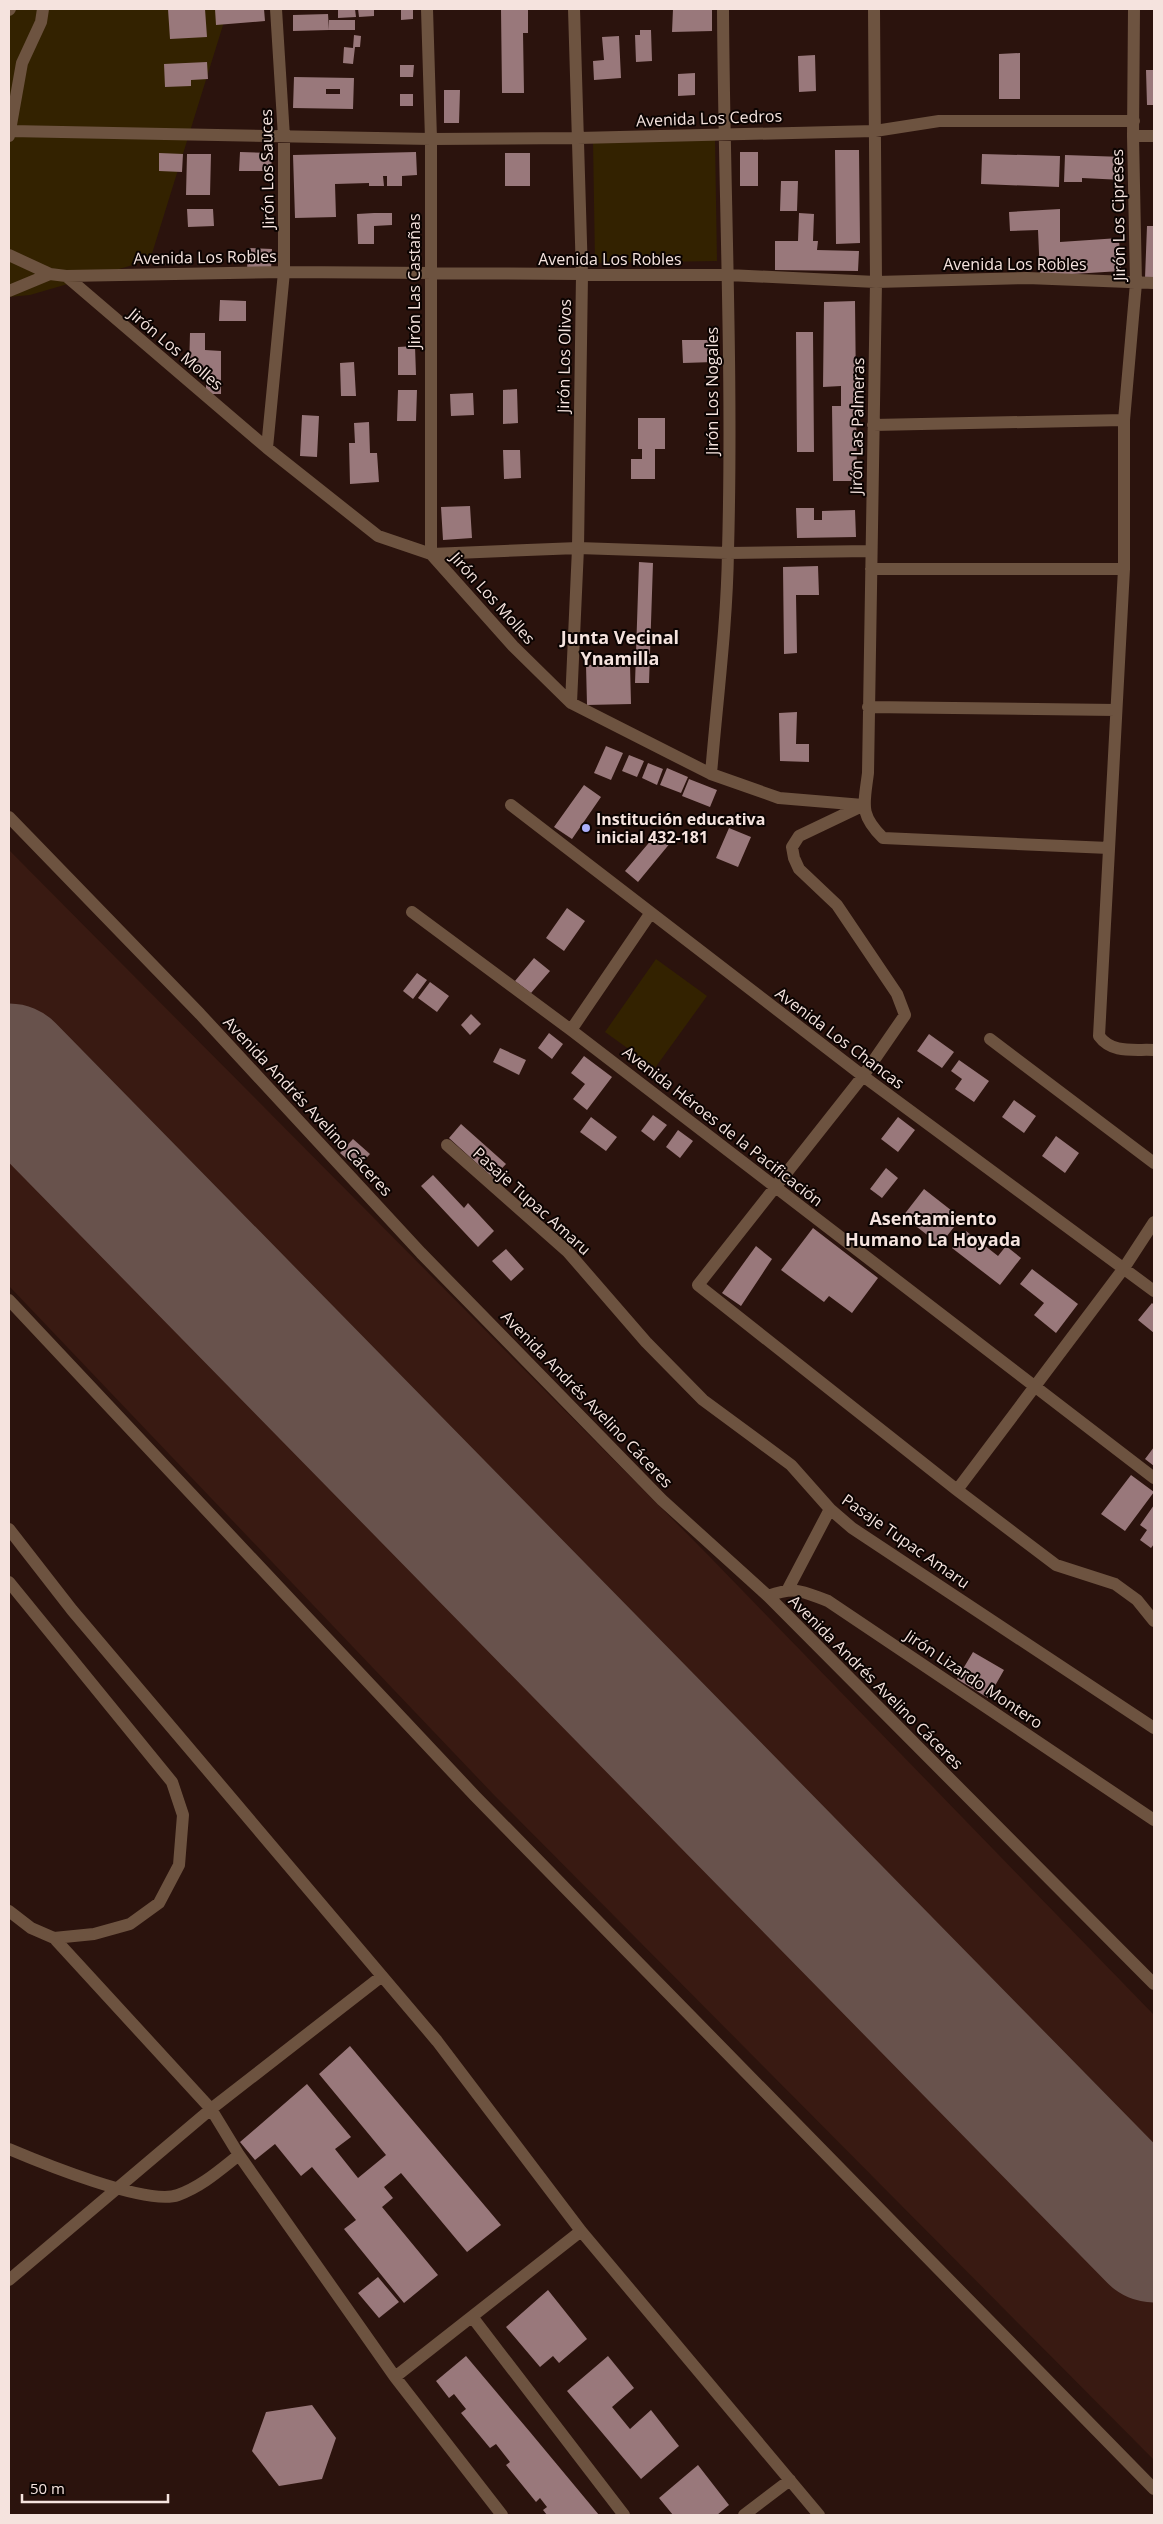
<svg xmlns="http://www.w3.org/2000/svg" width="1163" height="2524" font-family="'Open Sans',sans-serif">
	<style>
		.built { fill: #391a12 }
		.green { fill: #320 }
		.lines { fill: none; stroke-linecap: round; stroke-linejoin: round }
		.runway { stroke: #68524c; stroke-width: 131 }
		.building { fill: #99787b; fill-rule: evenodd }
		.minor { stroke: #6d5340; stroke-width: 12 }
		.poi-dot { fill: #acaffb; stroke: #0c0402; stroke-width: 2 }
		.labels { text-anchor: middle; stroke-width: 4; stroke-linejoin: round; paint-order: stroke }
		.street-label { font-size: 16px; fill: #f5e3de; stroke: #0c0402 }
		.poi-label { font-size: 16px; font-weight: bold; fill: #f5e3de; stroke: #0c0402; text-anchor: start }
		.neighbourhood-label { font-size: 18px; font-weight: bold; fill: #f5e3de; stroke: #0c0402 }
	</style>
	<rect width="100%" height="100%" fill="#2b130d"/>
	<path class="built" d="M9 850 709 1556 1154 2015V2460L494 1795 9 1286Z"/>
	<path class="green" d="M9 9H228L150 260 30 295 9 297Z
		M715 139 717 261 595 263 593 141Z
		M656 959 707 996 655 1068 605 1032Z"/>
	<g class="lines">
		<path class="runway" d="M9 1069 1154 2237"/>
	</g>
	<path class="building" d="M168 9H205L207 37 170 39Z
		M215 9H264L265 21 216 25Z
		M338 9H355L356 17 338 18Z
		M358 9H374V16L359 17Z
		M401 9H413V19L401 20Z
		M501 9H528V33H523L524 93H502Z
		M673 9H712V31L672 32Z
		M328 14 329 30 293 31V15Z
		M329 20H355V30H329Z
		M640 30H651L652 61 636 62 635 35H640Z
		M354 35 361 36 360 47H355L353 64 343 63 344 47 353 48Z
		M619 36 621 78 594 80 593 61 604 60 602 37Z
		M1020 53V99H999V54Z
		M815 55 816 91 799 92 798 56Z
		M207 62 208 79 191 80V86L165 87 164 64Z
		M400 65H414L413 77H400Z
		M1146 70H1154V105H1147Z
		M695 73V95L678 96V74Z
		M294 77 354 78 353 109 293 108ZM326 89H340V94H326Z
		M444 90H460L459 123H444Z
		M400 94H413V106H400Z
		M835 150H859L860 243 836 244Z
		M240 152 272 153 271 171H239Z
		M416 152 417 175 402 176V186H387V176H383L384 186H369V183L335 184 336 217 295 218 293 155Z
		M740 152H758V186H740Z
		M159 153 183 154 182 172 159 171Z
		M505 153H530V186H505Z
		M187 154H211L210 195H186Z
		M982 154 1060 156 1059 187 981 184Z
		M1065 155 1124 157 1123 180 1082 178V182H1064Z
		M781 181H798L797 211H780Z
		M187 209H213L214 226 188 227Z
		M1060 209V242L1119 238 1121 271 1040 276 1038 230 1010 231 1009 212Z
		M374 213H392V225L374 226V244H358L357 214Z
		M799 213 814 214 813 241H818L817 250 859 251 858 271 775 270V241H798Z
		M1147 226H1154V278H1145Z
		M248 248 272 249 271 271H247Z
		M220 300 246 301V321H219Z
		M855 301 857 481H833L832 406H841V386L823 387 824 302Z
		M796 332H813L814 452H797Z
		M190 333H205V350L221 351V394H206V370H189Z
		M682 340H714V362L683 363Z
		M415 346 416 375H398V347Z
		M354 362 356 396H341L340 363Z
		M517 389 518 423 503 424V390Z
		M398 390H417L416 421H397Z
		M473 393 474 415 451 416 450 394Z
		M302 415 319 416 317 457 300 456Z
		M638 418H665V449H655V479H631V459H642V449H638Z
		M369 422 370 453H377L379 482 350 484 349 443H355L354 423Z
		M503 450H520L521 478 504 479Z
		M470 506 472 538 443 540 441 507Z
		M796 508H814V520H822V511L855 510 856 537 797 538Z
		M639 562 653 563 649 683H635Z
		M818 566 819 595H796L797 653 784 654 783 567Z
		M630 664 631 704 587 705 586 665Z
		M797 712 796 744H809V762L780 761 779 713Z
		M606 746 623 753 611 780 594 773Z
		M629 755 644 761 637 777 622 771Z
		M648 763 663 769 657 785 642 778Z
		M667 768 688 777 681 793 660 785Z
		M689 779 717 790 710 807 682 796Z
		M584 785 601 797 572 839 554 827Z
		M729 828 751 837 738 867 716 858Z
		M658 832 671 842 638 882 625 871Z
		M567 908 585 921 564 951 546 938Z
		M534 958 550 971 531 993 515 981Z
		M417 973 427 980 413 999 403 991Z
		M430 982 449 996 437 1012 418 998Z
		M471 1014 481 1024 470 1035 461 1025Z
		M549 1033 563 1044 552 1059 538 1048Z
		M929 1034 954 1052 942 1068 917 1051Z
		M500 1048 526 1060 519 1075 493 1062Z
		M584 1056 612 1077 587 1110 573 1099 585 1084 571 1073Z
		M959 1060 989 1081 974 1102 955 1089 962 1079 951 1071Z
		M1014 1100 1036 1116 1024 1133 1002 1117Z
		M653 1115 667 1125 654 1141 641 1131Z
		M591 1117 617 1137 606 1151 580 1132Z
		M898 1117 915 1130 898 1152 881 1139Z
		M461 1124 506 1164 493 1178 449 1138Z
		M678 1130 693 1141 680 1158 666 1147Z
		M1056 1136 1079 1153 1065 1173 1042 1156Z
		M353 1139 370 1154 357 1168 340 1153Z
		M886 1168 898 1178 882 1198 870 1189Z
		M433 1175 464 1208 468 1203 494 1231 478 1247 421 1186Z
		M924 1189 961 1218 940 1245 903 1216Z
		M813 1228 878 1278 852 1313 829 1296 824 1302 781 1270Z
		M966 1231 998 1256 1006 1246 1021 1258 1000 1285 952 1248Z
		M756 1246 772 1259 741 1306 722 1293Z
		M506 1249 524 1269 511 1281 492 1261Z
		M1032 1269 1078 1304 1056 1333 1034 1315 1044 1303 1020 1284Z
		M1152 1303 1154 1305V1333L1138 1320Z
		M1154 1447V1466L1145 1459Z
		M1131 1475 1154 1492 1125 1531 1101 1514Z
		M1154 1505V1544L1151 1548 1140 1540 1147 1530 1140 1525Z
		M973 1652 1004 1670 988 1698 957 1679Z
		M350 2046 501 2225 467 2252 401 2173 384 2187 393 2198 382 2207 438 2275 404 2303 344 2229 356 2220 312 2167 301 2176 275 2144 255 2160 240 2142 307 2084 351 2137 335 2149 358 2178 386 2155 319 2074Z
		M378 2277 399 2302 379 2318 358 2293Z
		M548 2290 587 2339 559 2363 553 2356 540 2367 506 2327Z
		M466 2356 530 2432 599 2515H547L543 2510 547 2507 540 2498 536 2502 506 2465 510 2462 496 2444 490 2448 461 2413 466 2409 454 2394 449 2398 436 2381Z
		M608 2356 634 2388 612 2407 630 2429 651 2410 679 2446 641 2479 567 2391Z
		M312 2405 336 2438 322 2479 279 2486 252 2451 266 2412Z
		M698 2465 729 2505 717 2515H673L659 2498Z"/>
	<g class="lines">
		<path class="minor" d="M427 9 431 139V554L578 548 728 553 871 551
			M874 9 876 282 868 773C864 805 859 814 883 838L1109 848
			M1134 9 1133 136 1136 283 1124 420V569L1099 1036C1112 1054 1134 1049 1154 1050
			M9 10 10 9
			M10 131 431 139 578 138 875 131 939 121H1134
			M9 136 22 63 41 22 43 9
			M1133 136H1154
			M9 255 50 274 66 276 284 272 728 275 876 282 1027 278 1154 283
			M66 276 267 448 378 536 431 554 513 646 571 703 711 774 779 798 863 805
			M9 291 50 274
			M873 425 1124 420
			M267 448 284 272V137L276 9
			M871 569H1124
			M571 703 578 548 582 275 574 9
			M868 707 1116 710
			M711 774C717 700 727 625 728 551 733 370 724 189 723 9
			M511 805 863 1076 1154 1291
			M864 805 799 836 792 847 794 858 799 869 837 905 897 994 905 1015 863 1076 698 1285 957 1490 1056 1565 1115 1584 1137 1600 1154 1621
			M9 817 200 1014 421 1253 662 1500 768 1596 1154 1984
			M412 912 571 1030 1154 1478
			M571 1030 650 914
			M990 1039 1154 1163
			M447 1145 568 1252 646 1342 703 1400 791 1465 830 1509 852 1528 1154 1728
			M9 1300 475 1796 1154 2489
			M957 1490 1124 1268 1154 1222
			M9 1529 72 1610 437 2041 581 2231 819 2515
			M9 1582 172 1782 183 1815 179 1865 159 1903 130 1924 94 1934 54 1938
			M788 1589 830 1509
			M768 1596C796 1586 801 1591 828 1601L1154 1820
			M9 1911 31 1928 54 1938 211 2109 239 2155 395 2377
			M9 2149C42 2163 147 2206 178 2195 201 2187 220 2170 239 2155
			M9 2280 211 2109 382 1976
			M473 2318 624 2515
			M502 2515 395 2377 581 2231
			M744 2515 790 2480"/>
	</g>
	<circle class="poi-dot" cx="586" cy="828" r="5"/>
	<g class="labels">
		<g class="street-label">
			<text transform="translate(709 118) rotate(-2)" y="6">Avenida Los Cedros</text>
			<text transform="translate(267 169) rotate(-91)" y="6">Jirón Los Sauces</text>
			<text transform="translate(1118 215) rotate(-91)" y="6">Jirón Los Cipreses</text>
			<text transform="translate(205 257) rotate(-1)" y="6">Avenida Los Robles</text>
			<text x="610" y="265">Avenida Los Robles</text>
			<text x="1015" y="270">Avenida Los Robles</text>
			<text transform="translate(414 281) rotate(-90)" y="6">Jirón Las Castañas</text>
			<text transform="translate(176 349) rotate(40)" y="6">Jirón Los Molles</text>
			<text transform="translate(564 356) rotate(-89)" y="6">Jirón Los Olivos</text>
			<text transform="translate(712 391) rotate(-90)" y="6">Jirón Los Nogales</text>
			<text transform="translate(857 426) rotate(-89)" y="6">Jirón Las Palmeras</text>
			<text transform="translate(493 598) rotate(48)" y="6">Jirón Los Molles</text>
			<text transform="translate(840 1038) rotate(37)" y="6">Avenida Los Chancas</text>
			<text transform="translate(308 1106) rotate(47)" y="6">Avenida Andrés Avelino Cáceres</text>
			<text transform="translate(723 1126) rotate(38)" y="6">Avenida Héroes de la Pacificación</text>
			<text transform="translate(532 1201) rotate(42)" y="6">Pasaje Tupac Amaru</text>
			<text transform="translate(587 1399) rotate(46)" y="6">Avenida Andrés Avelino Cáceres</text>
			<text transform="translate(906 1541) rotate(35)" y="6">Pasaje Tupac Amaru</text>
			<text transform="translate(974 1679) rotate(34)" y="6">Jirón Lizardo Montero</text>
			<text transform="translate(876 1682) rotate(45)" y="6">Avenida Andrés Avelino Cáceres</text>
		</g>
		<g class="poi-label">
			<text x="596" y="825">Institución educativa<tspan x="596" dy="18">inicial 432-181</tspan></text>
		</g>
		<g class="neighbourhood-label">
			<text x="620" y="644">Junta Vecinal<tspan x="620" dy="21">Ynamilla</tspan></text>
			<text x="933" y="1225">Asentamiento<tspan x="933" dy="21">Humano La Hoyada</tspan></text>
		</g>
	</g>
	<rect width="1163" height="2524" fill="none" stroke="#f5e3de" stroke-width="20"/>
	<path d="M22 2494v8h146v-8" fill="none" stroke="#f5e3de" stroke-width="2.5"/>
	<text x="30" y="2494" font-size="15" fill="#f5e3de" stroke="#0c0402" stroke-width="4" paint-order="stroke">50 m</text>
</svg>
